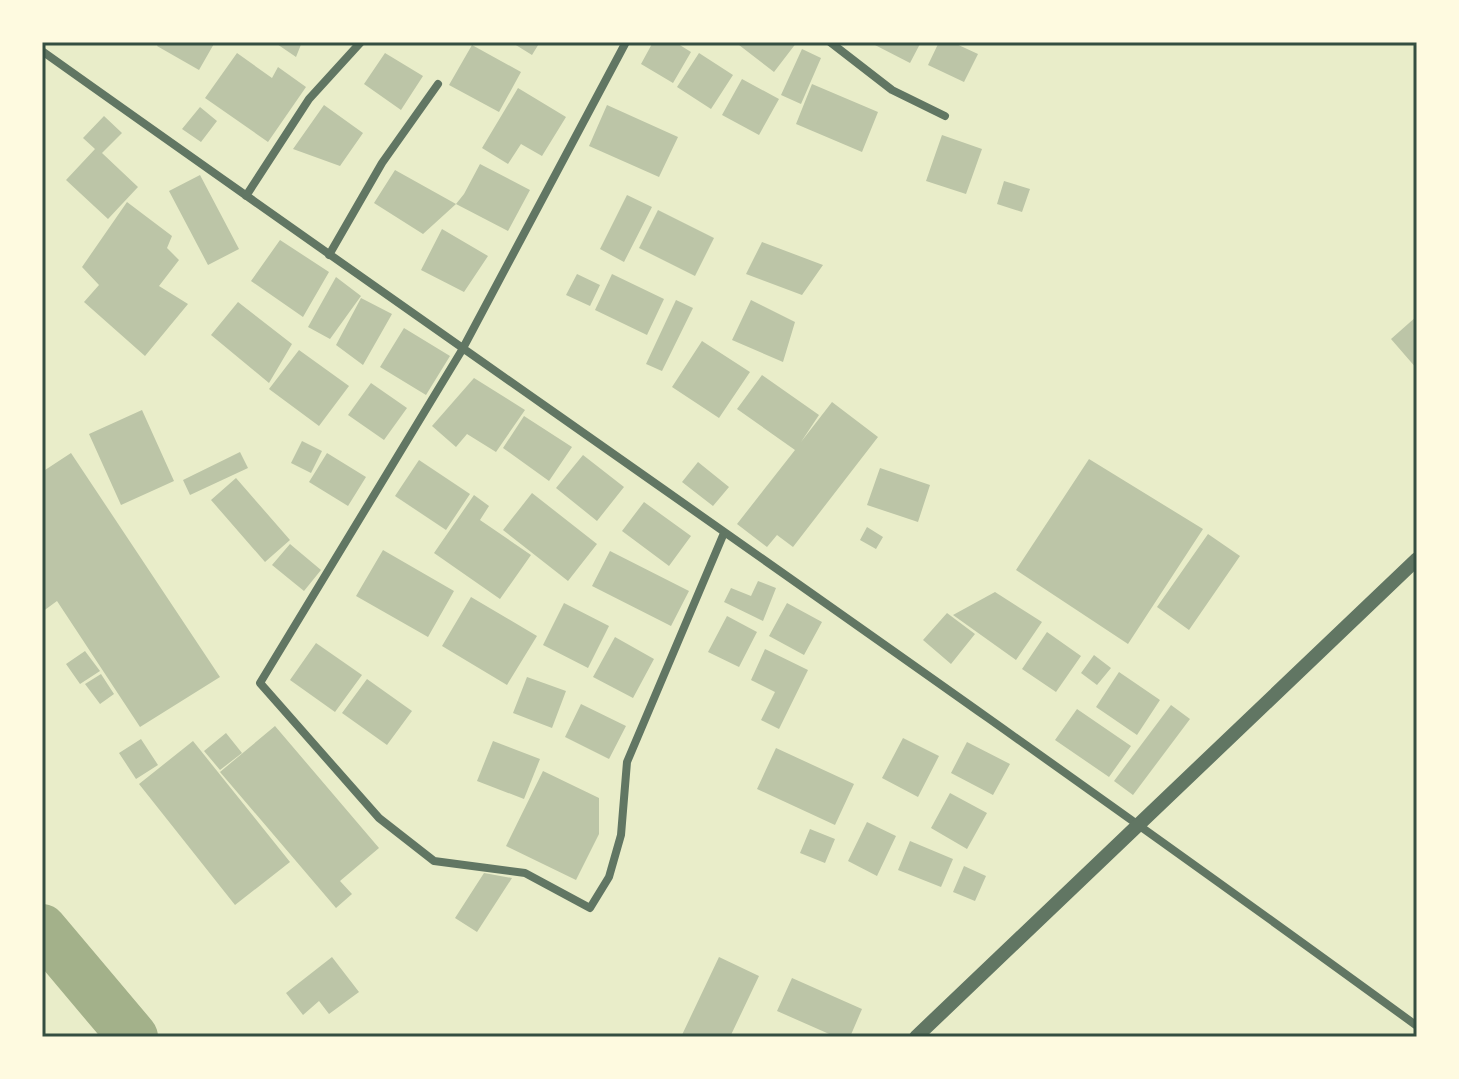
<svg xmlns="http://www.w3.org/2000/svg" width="1459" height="1079" font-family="'Open Sans',sans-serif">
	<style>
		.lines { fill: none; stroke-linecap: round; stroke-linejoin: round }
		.river { stroke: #a3b18a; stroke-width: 50 }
		.building { fill: #bcc5a7 }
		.minor { stroke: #617663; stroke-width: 8 }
		.tertiary { stroke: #617663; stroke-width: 14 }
		.neatline { fill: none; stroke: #344e41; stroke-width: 3 }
	</style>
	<rect width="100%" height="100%" fill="#e9edc9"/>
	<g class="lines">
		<path class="river" d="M42 929 133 1037"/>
	</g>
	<path class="building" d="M159 42H215L199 70 157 46Z
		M274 42H302L296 57Z
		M511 42H540L532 55Z
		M653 42H675L691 52 673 83 641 64Z
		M741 42H797L774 72 739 45Z
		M876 42H921L910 63 875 45Z
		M939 42H952L978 54 964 82 928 65Z
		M472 45 521 72 499 112 449 85Z
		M802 49 821 58 801 104 781 95Z
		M237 53 272 78 278 67 306 87 268 142 205 98Z
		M385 53 423 76 401 110 364 84Z
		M699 53 733 75 711 109 677 87Z
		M742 79 779 99 759 135 722 115Z
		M812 84 878 112 862 152 796 124Z
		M518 88 566 117 542 156 521 144 508 164 482 148Z
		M324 105 363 133 340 166 293 149Z
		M607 105 678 137 659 177 589 146Z
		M200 107 217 121 201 142 182 129Z
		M104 116 122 133 102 153 138 187 108 219 66 180 95 149 83 138Z
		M942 135 982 149 966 194 926 181Z
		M480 164 530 190 508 231 456 204 464 194Z
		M395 170 456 204 423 234 374 203Z
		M200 175 239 249 208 265 169 191Z
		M1004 181 1030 189 1022 212 997 204Z
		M627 195 652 207 624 262 600 249Z
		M127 202 172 236 167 248 179 260 159 286 188 304 145 356 84 302 99 285 82 267Z
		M658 210 714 238 695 276 639 248Z
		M442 229 488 256 464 292 421 270Z
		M280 240 329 272 303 317 251 281Z
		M762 242 823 265 802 295 746 274Z
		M577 274 600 285 590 306 566 295Z
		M612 274 664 299 647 335 595 310Z
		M336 277 361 296 330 339 308 327Z
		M361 298 392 314 363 365 336 345Z
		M676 300 693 308 662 371 646 364Z
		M751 300 795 322 783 362 732 340Z
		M238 302 292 344 269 383 211 335Z
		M1417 316V369L1391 339Z
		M404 328 450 356 426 395 380 367Z
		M702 341 750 372 719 418 672 387Z
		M299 350 349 386 319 426 269 389Z
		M762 375 819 415 801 442 832 402 878 437 793 547 777 535 767 547 737 524 795 450 737 409Z
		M474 378 525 410 496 452 467 434 456 447 432 426Z
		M371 383 407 408 384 440 348 415Z
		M142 410 174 481 121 505 89 434Z
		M524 416 572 447 549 481 503 448Z
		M302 441 322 451 311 473 291 463Z
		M240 452 248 468 190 495 183 480Z
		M71 453 220 677 140 727 57 601 42 612V472Z
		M327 453 366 477 348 506 309 482Z
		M583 455 624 487 597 521 556 488Z
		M1089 459 1203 529 1128 644 1016 570Z
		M419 460 470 494 446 530 395 496Z
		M698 462 729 487 713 506 682 482Z
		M880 468 930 485 918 522 867 505Z
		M236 478 290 540 265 562 211 500Z
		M532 493 597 544 568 581 503 530Z
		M474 495 489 506 480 520 531 555 500 599 434 553Z
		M644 502 691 536 669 566 622 531Z
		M867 527 883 537 876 549 860 540Z
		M1208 534 1240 556 1189 630 1157 607Z
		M290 544 321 570 304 591 272 565Z
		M383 550 454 591 428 637 356 596Z
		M610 551 689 591 671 626 592 586Z
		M758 581 776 588 763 621 724 602 731 588 751 596Z
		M995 592 1042 622 1016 660 953 615Z
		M471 597 537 636 507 685 442 646Z
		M564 603 609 626 588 668 543 645Z
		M787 603 822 622 804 655 769 636Z
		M947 613 975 634 951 664 923 640Z
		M727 616 757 632 739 667 708 652Z
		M1047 632 1081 656 1056 692 1022 669Z
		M615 637 654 659 633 698 593 677Z
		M316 643 362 675 335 712 290 680Z
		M765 649 808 670 779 729 761 720 775 692 751 680Z
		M85 651 100 671 80 684 66 664Z
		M1094 655 1111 668 1097 685 1081 673Z
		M1119 672 1160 700 1137 735 1096 707Z
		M101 674 114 694 100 704 85 684Z
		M527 677 566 691 552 728 513 713Z
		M367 679 412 711 387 745 342 713Z
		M581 704 626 726 609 759 565 737Z
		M1171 705 1190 719 1133 795 1114 781Z
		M1077 709 1131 746 1109 777 1055 740Z
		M275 726 379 848 340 881 352 894 336 908 220 772Z
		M226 733 242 753 220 770 204 751Z
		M903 738 939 756 918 797 882 778Z
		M141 739 158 765 136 779 119 753Z
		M193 741 290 862 235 905 139 784Z
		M493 741 540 759 524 799 477 781Z
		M967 742 1010 764 993 795 951 773Z
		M776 748 854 784 835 825 757 789Z
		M543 771 599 798V834L576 880 506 846Z
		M950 793 987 813 967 849 931 828Z
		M867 822 896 836 877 876 848 861Z
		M810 829 835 839 825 863 800 853Z
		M910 841 953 859 941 887 898 870Z
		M964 866 986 876 975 901 953 892Z
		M484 873 512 878 477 932 455 918Z
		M332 957 359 992 329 1014 319 1001 303 1015 286 993Z
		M719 957 759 976 730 1037H681Z
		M792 978 862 1009 850 1037H836L777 1011Z"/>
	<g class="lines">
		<path class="minor" d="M626 42 462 350 260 683 379 818 434 861 525 873 590 908 609 877 621 835 627 762 724 533
			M830 42 892 90 945 116
			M42 51C500 377 963 695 1417 1026
			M246 196 309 99 361 42
			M329 255 382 163 438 84"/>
		<path class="tertiary" d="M916 1037 1417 559"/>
	</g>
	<rect width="1459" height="1079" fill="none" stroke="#fefae0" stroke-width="88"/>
	<rect x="44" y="44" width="1371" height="991" class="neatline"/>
</svg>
